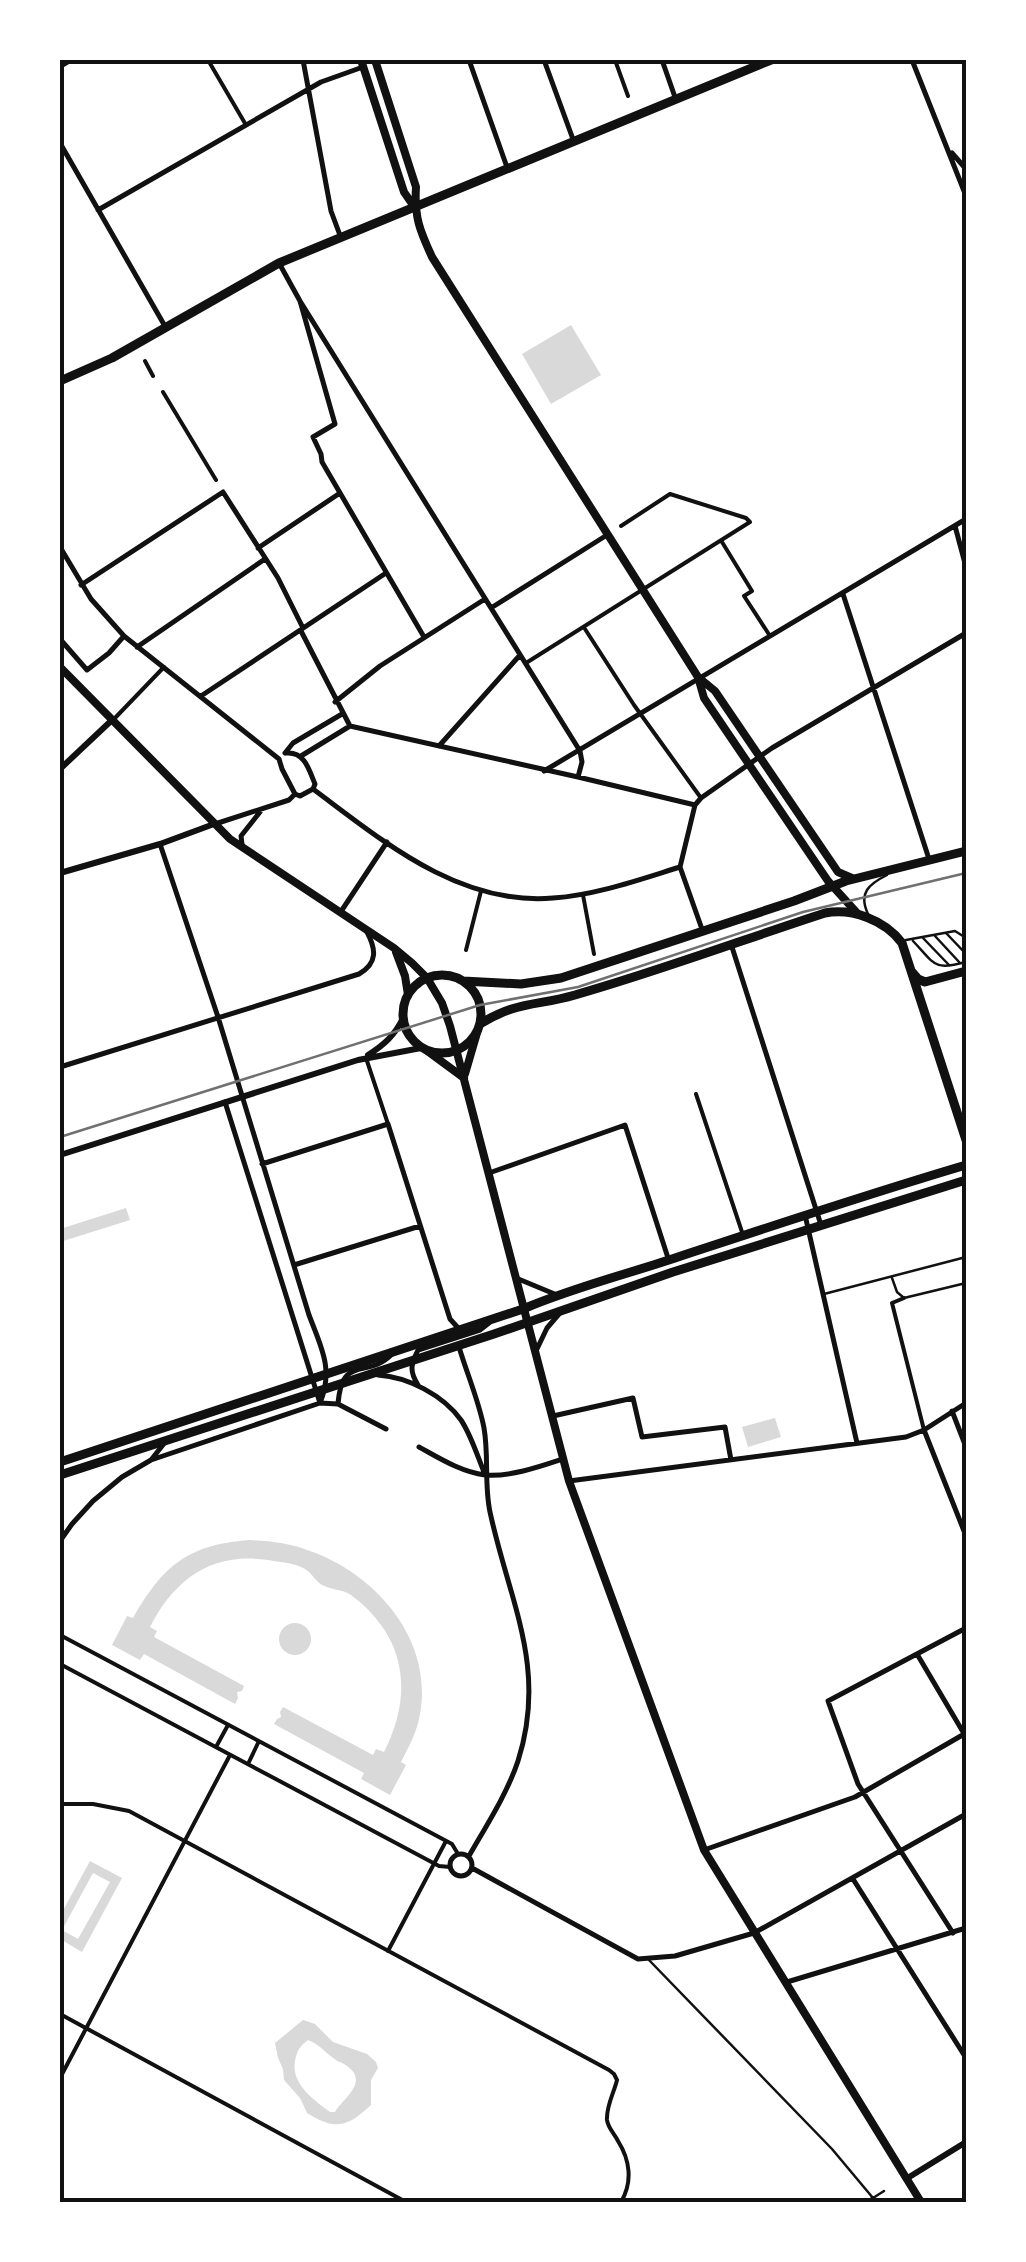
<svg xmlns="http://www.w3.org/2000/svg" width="1026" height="2262" font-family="'Alegreya Sans',sans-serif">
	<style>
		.water { fill: #d9d9d9; fill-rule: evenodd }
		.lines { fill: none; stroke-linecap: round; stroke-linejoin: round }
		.service { stroke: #111; stroke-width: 2.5 }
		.pedestrian { stroke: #111; stroke-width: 4 }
		.minor { stroke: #111; stroke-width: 5 }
		.tertiary { stroke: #111; stroke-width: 6 }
		.secondary { stroke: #111; stroke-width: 8 }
		.primary { stroke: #111; stroke-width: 9 }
		.tram { stroke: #707070; stroke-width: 2.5 }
		.neatline { fill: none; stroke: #111; stroke-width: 4 }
	</style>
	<rect width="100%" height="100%" fill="#fff"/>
	<path class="water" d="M571 325 601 375 551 404 522 354Z
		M126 1208 130 1220 60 1242V1229Z
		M775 1418 781 1437 748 1447 742 1427Z
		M249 1540C270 1541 290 1543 310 1551 378 1575 436 1643 419 1719 416 1734 408 1748 401 1762L406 1765 390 1795 361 1779 364 1773 274 1724 277 1719 281 1717 280 1712 283 1707 373 1755 376 1749 384 1752C414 1693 406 1636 351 1595 342 1589 331 1590 322 1585 316 1582 312 1573 305 1569 295 1563 280 1562 268 1560 211 1552 175 1579 150 1627L157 1631 154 1637 244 1686 242 1691 237 1692 238 1698 235 1704 144 1654 140 1660 112 1645 127 1616 133 1618C163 1566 187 1545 249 1540Z
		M279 1639a16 16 0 1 1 32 0a16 16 0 1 1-32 0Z
		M90 1861 122 1878 82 1952 60 1939V1916ZM93 1873 110 1882 78 1939 62 1930Z
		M303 2020 315 2024 333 2042 367 2054 376 2062 378 2068 371 2080V2105C347 2127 336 2131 307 2113L300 2098 284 2080 283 2069 278 2058 275 2043ZM308 2040C321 2045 325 2053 336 2060 338 2062 341 2062 344 2064 372 2081 343 2098 335 2112H330C313 2099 291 2084 295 2061 297 2050 300 2046 308 2040Z"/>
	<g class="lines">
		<path class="service" d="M868 914C858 893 869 884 887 875
			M947 934 966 954
			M935 936 960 963
			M923 938 949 965
			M906 940 955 931 966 938
			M913 941C935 964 933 971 966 962
			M892 1278 897 1292 904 1298 966 1283
			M824 1294 966 1257
			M648 1959 832 2149 873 2198 884 2191"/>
		<path class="pedestrian" d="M208 60 246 125
			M615 60 628 96
			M60 67 72 60
			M145 361 153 376
			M163 392 216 480
			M722 542 752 591 744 596 770 636
			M585 629 634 705 701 798
			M526 663 750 522 746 518 670 494 621 526
			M115 718 164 667
			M583 895 594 954
			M466 950 481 891
			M366 1058 388 1124
			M696 1094 743 1235
			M904 1298 892 1303 924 1430
			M60 1635 452 1844 458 1854
			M60 1664 439 1866 450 1867
			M216 1747 228 1725
			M248 1764 259 1741
			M60 1804H93L129 1811 609 2070 614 2074 617 2080C614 2093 606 2106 607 2120 608 2128 614 2133 618 2141 630 2160 633 2182 621 2202
			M388 1951 446 1841
			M60 2014 406 2202
			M60 2078 230 1755
			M868 2202 873 2198 876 2202"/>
		<path class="minor" d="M303 60 331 211 341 238
			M469 60 508 170
			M544 60 574 142
			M662 60 676 100
			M912 60 966 196
			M60 143 166 328
			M952 153 966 169
			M98 210 321 82 363 67
			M279 263 300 301 335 424 313 437 321 454 322 462 424 637
			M300 301 580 751 582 762 578 777
			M955 526 966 567
			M60 547 91 599 124 636 279 759
			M258 548 340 493
			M81 585 223 492 278 578 303 628
			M843 594 929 859
			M491 608 607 535
			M301 631 350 726
			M60 639 87 670 109 653 124 636
			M137 647 265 559
			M201 696 386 573
			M335 702 380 666 485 599
			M439 746 520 655
			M285 753 293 743 342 714
			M287 753C305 752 309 770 315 784L313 789
			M301 756 350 726 578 777 695 805
			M279 759 282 769 295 794
			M544 771 966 519
			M313 789C383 841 459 906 553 898 596 895 638 880 680 867
			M215 824 289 800 295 794 300 796 313 789
			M160 844 218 1017 309 1315C321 1347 334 1369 320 1403
			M242 844 241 836 260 812
			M340 913 387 842
			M703 932 680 867 695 805 701 798 772 748 966 633
			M731 944 821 1225
			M60 1067 359 974C378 963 376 949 367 932
			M225 1102 320 1403
			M262 1164 388 1124 450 1319 460 1330
			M489 1173 625 1125 669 1261
			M805 1215 857 1443
			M294 1265 420 1226
			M516 1278 557 1295
			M459 1347C467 1374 479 1401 484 1428 489 1456 484 1484 490 1512 509 1601 548 1667 518 1761 507 1794 486 1826 469 1856
			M536 1351 547 1328 559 1314
			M378 1375C408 1377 443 1395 461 1420 471 1435 477 1455 484 1472
			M418 1385C409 1371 411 1364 418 1350L480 1330 489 1323
			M338 1404C342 1353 367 1380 392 1354
			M952 1411 966 1447
			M553 1416 633 1398 642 1437 725 1427 731 1460
			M924 1430 966 1536
			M419 1447C439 1458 461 1472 485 1475 510 1477 539 1467 563 1459
			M151 1460 320 1403 338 1404 386 1429
			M569 1481 906 1437 924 1430 966 1403
			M60 1541 72 1524 93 1501 122 1477 151 1460 166 1441
			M917 1654 966 1737
			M704 1850 855 1797 966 1733
			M450 1865a11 11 0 1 1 22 0a11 11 0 1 1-22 0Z
			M472 1868 638 1959 675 1956 754 1933 966 1814
			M853 1879 966 2058
			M953 1933 858 1784 828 1701 966 1628
			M787 1982 966 1928"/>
		<path class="tertiary" d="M60 769 112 720
			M60 873 160 844 214 824
			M368 1055C384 1045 395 1035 403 1018
			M60 1155 358 1060 421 1048
			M906 2179 966 2142"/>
		<path class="secondary" d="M361 60 404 192 415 208
			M375 60 416 187C414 217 420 231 432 257L698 677 704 698 828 881 857 913
			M60 667 230 839 394 948 412 963 427 978 442 1003 450 1026 569 1481 704 1850 921 2202
			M698 677 715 691 838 872 852 878
			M396 952 405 976 408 995
			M426 1050 464 1078
			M465 1074 477 1033"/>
		<path class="primary" d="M60 381 112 358 279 263 771 60
			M912 972 918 979 925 982 966 971
			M403 1014a39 39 0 1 1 78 0a39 39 0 1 1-78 0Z
			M463 981 521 984 561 978 794 901 846 881 966 851
			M480 1024C517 1001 537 1006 575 995 659 971 742 940 825 913 852 908 885 920 902 943L966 1140
			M60 1462 523 1309C572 1288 624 1275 675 1258 772 1226 868 1194 966 1165
			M60 1475 494 1334 673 1272 966 1180"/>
		<path class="tram" d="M60 1137 480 1005 578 987 803 912 966 873"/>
	</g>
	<rect width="1026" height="2262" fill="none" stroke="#ffffff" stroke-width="125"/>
	<rect x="62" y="62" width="902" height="2138" class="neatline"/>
</svg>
